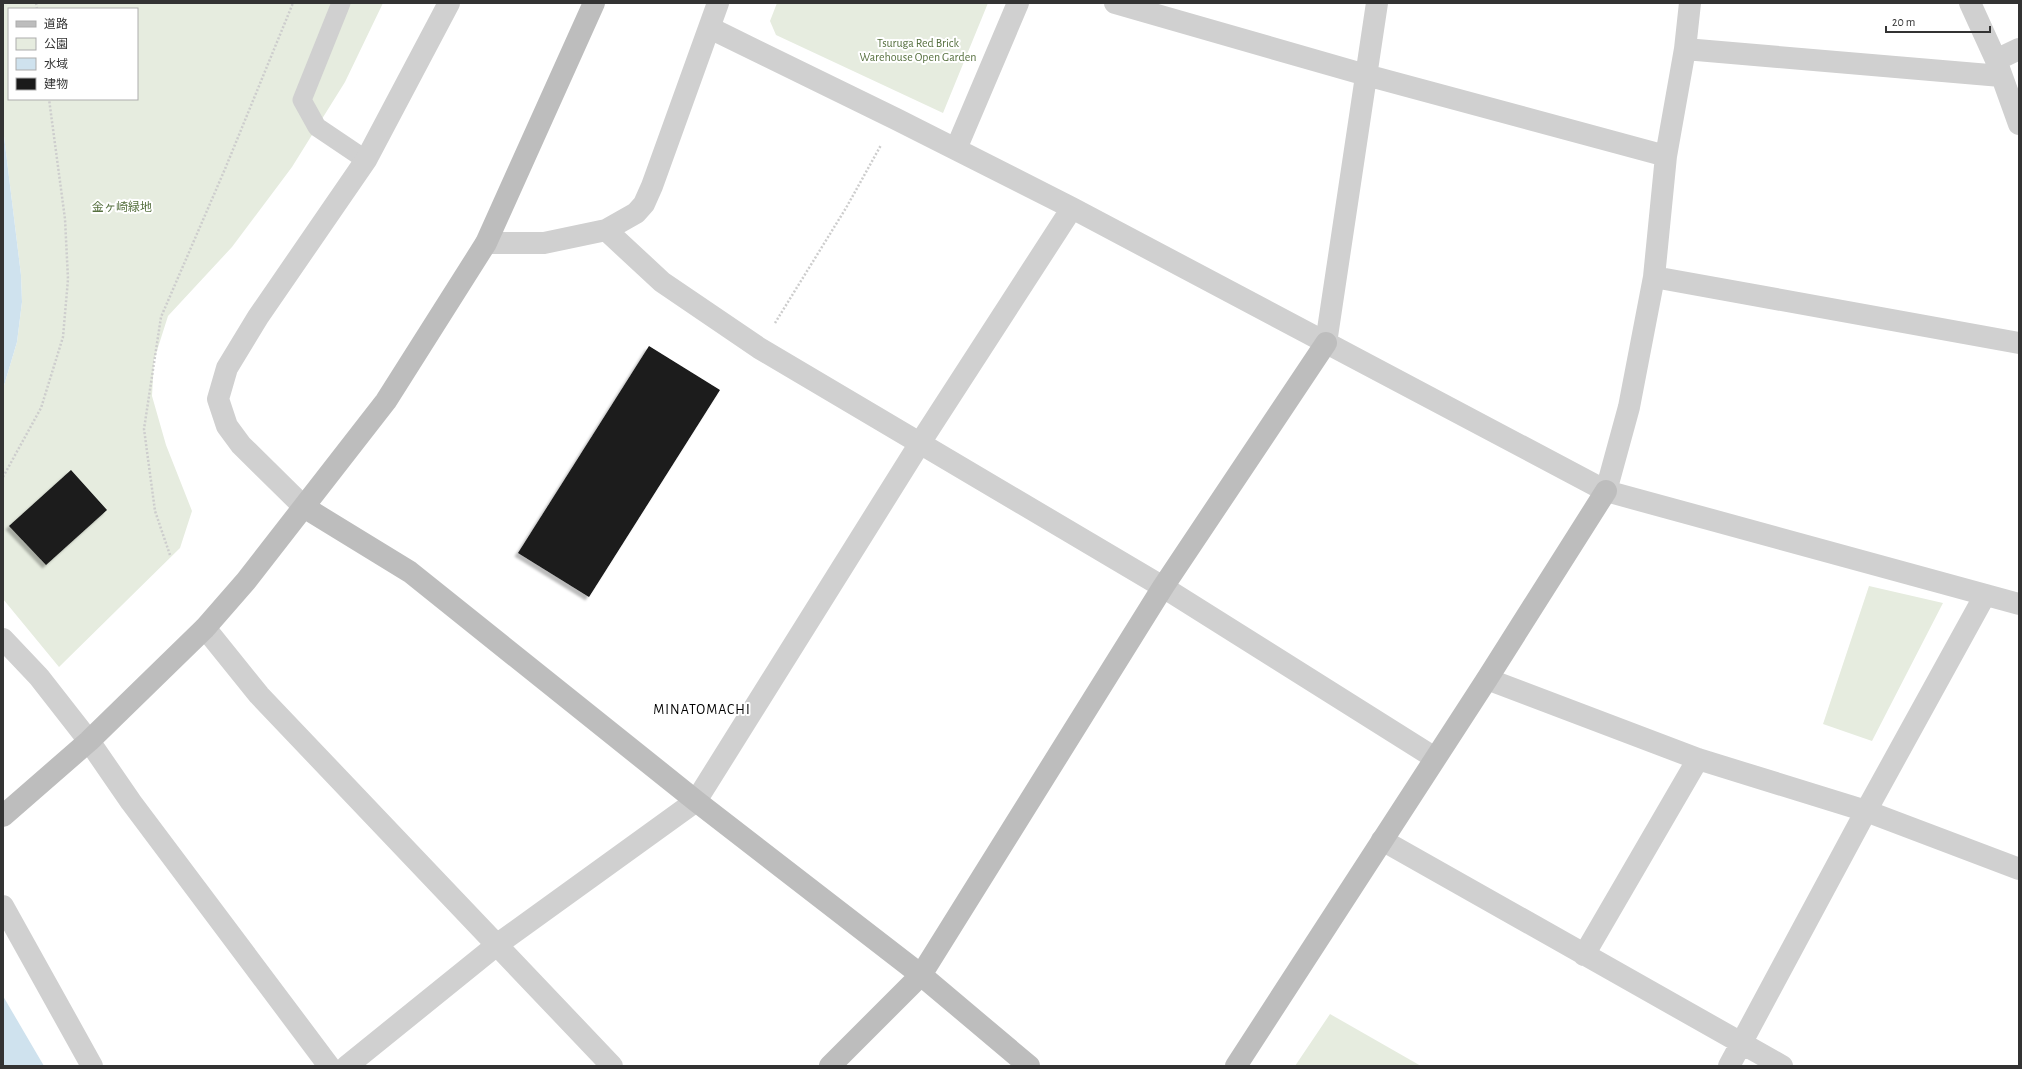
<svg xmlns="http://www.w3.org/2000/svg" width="2022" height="1069" font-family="'Alegreya Sans','Noto Sans JP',sans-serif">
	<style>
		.green { fill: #e6ecdf; fill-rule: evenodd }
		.water { fill: #cfe2ee }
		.building { fill: #1a1a1a; filter: url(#shadow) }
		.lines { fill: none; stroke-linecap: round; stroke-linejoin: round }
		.path { stroke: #cdcdcd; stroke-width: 2.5; stroke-dasharray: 2 2; stroke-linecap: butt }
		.lane { stroke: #d0d0d0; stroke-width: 19 }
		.street { stroke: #d0d0d0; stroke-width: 22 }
		.secondary { stroke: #bdbdbd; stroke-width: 22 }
		.labels { text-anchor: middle; stroke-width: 4; stroke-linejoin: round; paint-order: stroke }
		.park-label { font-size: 12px; fill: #56703f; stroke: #fff }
		.quarter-label { font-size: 14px; letter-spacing: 1px; fill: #000; stroke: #fff }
	</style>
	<defs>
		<filter id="shadow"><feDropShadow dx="-3.5" dy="3.5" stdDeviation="1" flood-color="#0004"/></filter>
	</defs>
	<rect width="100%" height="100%" fill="#fff"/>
	<path class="green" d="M3 3H383L345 82 292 167 232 247 168 316 154 360 152 396 166 445 192 511 180 548 59 667 3 599V389L17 342 22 302 21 275 3 128ZM9 9H137V99H9Z
		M777 3H988L943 113 776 35 770 21Z
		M1869 586 1943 603 1872 741 1823 724Z
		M1330 1014 1421 1066H1295Z"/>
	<path class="water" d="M3 128 21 275 22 302 17 342 3 389Z
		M3 996 44 1066H3Z"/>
	<path class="building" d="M649 346 720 390 589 597 518 553Z
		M71 470 107 510 46 565 9 526Z"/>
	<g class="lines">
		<path class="path" d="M36 3 37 9
			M775 323 846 208 881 145
			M3 477 41 408 63 337 68 279 65 219 49 99
			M170 555 155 511 144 429 161 317 225 169 293 3"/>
		<path class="lane" d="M341 3 302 100 317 127 366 160"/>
		<path class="street" d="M1115 3 1366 75 1666 156
			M1970 3 1996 60 2019 124
			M710 28 896 119 1072 208 1606 491 2019 604
			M1685 49 2001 76
			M1996 60 2019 49
			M956 149 1018 3
			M606 230 662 282 759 348 1163 587 1435 758
			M486 243H544L606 230 636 213 644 204 652 186 718 3
			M1654 277 2019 343
			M1326 343 1377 3
			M1606 491 1629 407 1654 277 1666 156 1685 49 1690 3
			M304 507 241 445 227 426 218 399 227 368 258 317 366 160 449 3
			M205 628 259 695 612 1066
			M3 639 39 677 89 741 131 802 329 1066
			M1487 679 1698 759 1866 811 2019 869
			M1382 840 1782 1066
			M3 906 92 1066
			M1584 955 1698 759
			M347 1066 498 944 696 801 920 443 1072 208
			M1729 1066 1866 811 1985 595"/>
		<path class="secondary" d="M304 507 410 572 696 801 921 975 1029 1066
			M3 816 89 741 205 628 246 581 386 401 486 243 594 3
			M830 1066 921 975 1163 587 1326 343
			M1236 1066 1487 679 1606 491"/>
	</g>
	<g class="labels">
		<g class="park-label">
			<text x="918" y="47">Tsuruga Red Brick<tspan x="918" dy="14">Warehouse Open Garden</tspan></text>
			<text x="122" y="211">金ヶ崎緑地</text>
		</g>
		<g class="quarter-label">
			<text x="702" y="714">MINATOMACHI</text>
		</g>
	</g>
	<rect width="2022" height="1069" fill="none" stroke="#333333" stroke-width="8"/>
	<rect x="8" y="8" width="130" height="92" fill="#ffffff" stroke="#adadad"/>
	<rect x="16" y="21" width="20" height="6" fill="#bdbdbd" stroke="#adadad"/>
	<text x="44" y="28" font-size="12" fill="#333333">道路</text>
	<rect x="16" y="38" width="20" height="12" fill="#e6ecdf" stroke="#adadad"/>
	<text x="44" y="48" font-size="12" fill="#333333">公園</text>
	<rect x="16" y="58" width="20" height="12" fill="#cfe2ee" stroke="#adadad"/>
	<text x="44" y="68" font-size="12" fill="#333333">水域</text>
	<rect x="16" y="78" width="20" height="12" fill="#1a1a1a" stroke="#adadad"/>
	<text x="44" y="88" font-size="12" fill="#333333">建物</text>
	<path d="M1886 26v6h104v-6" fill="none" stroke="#333333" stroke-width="2"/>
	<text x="1892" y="26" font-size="12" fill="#333333" stroke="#ffffff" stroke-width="3" paint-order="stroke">20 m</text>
</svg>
